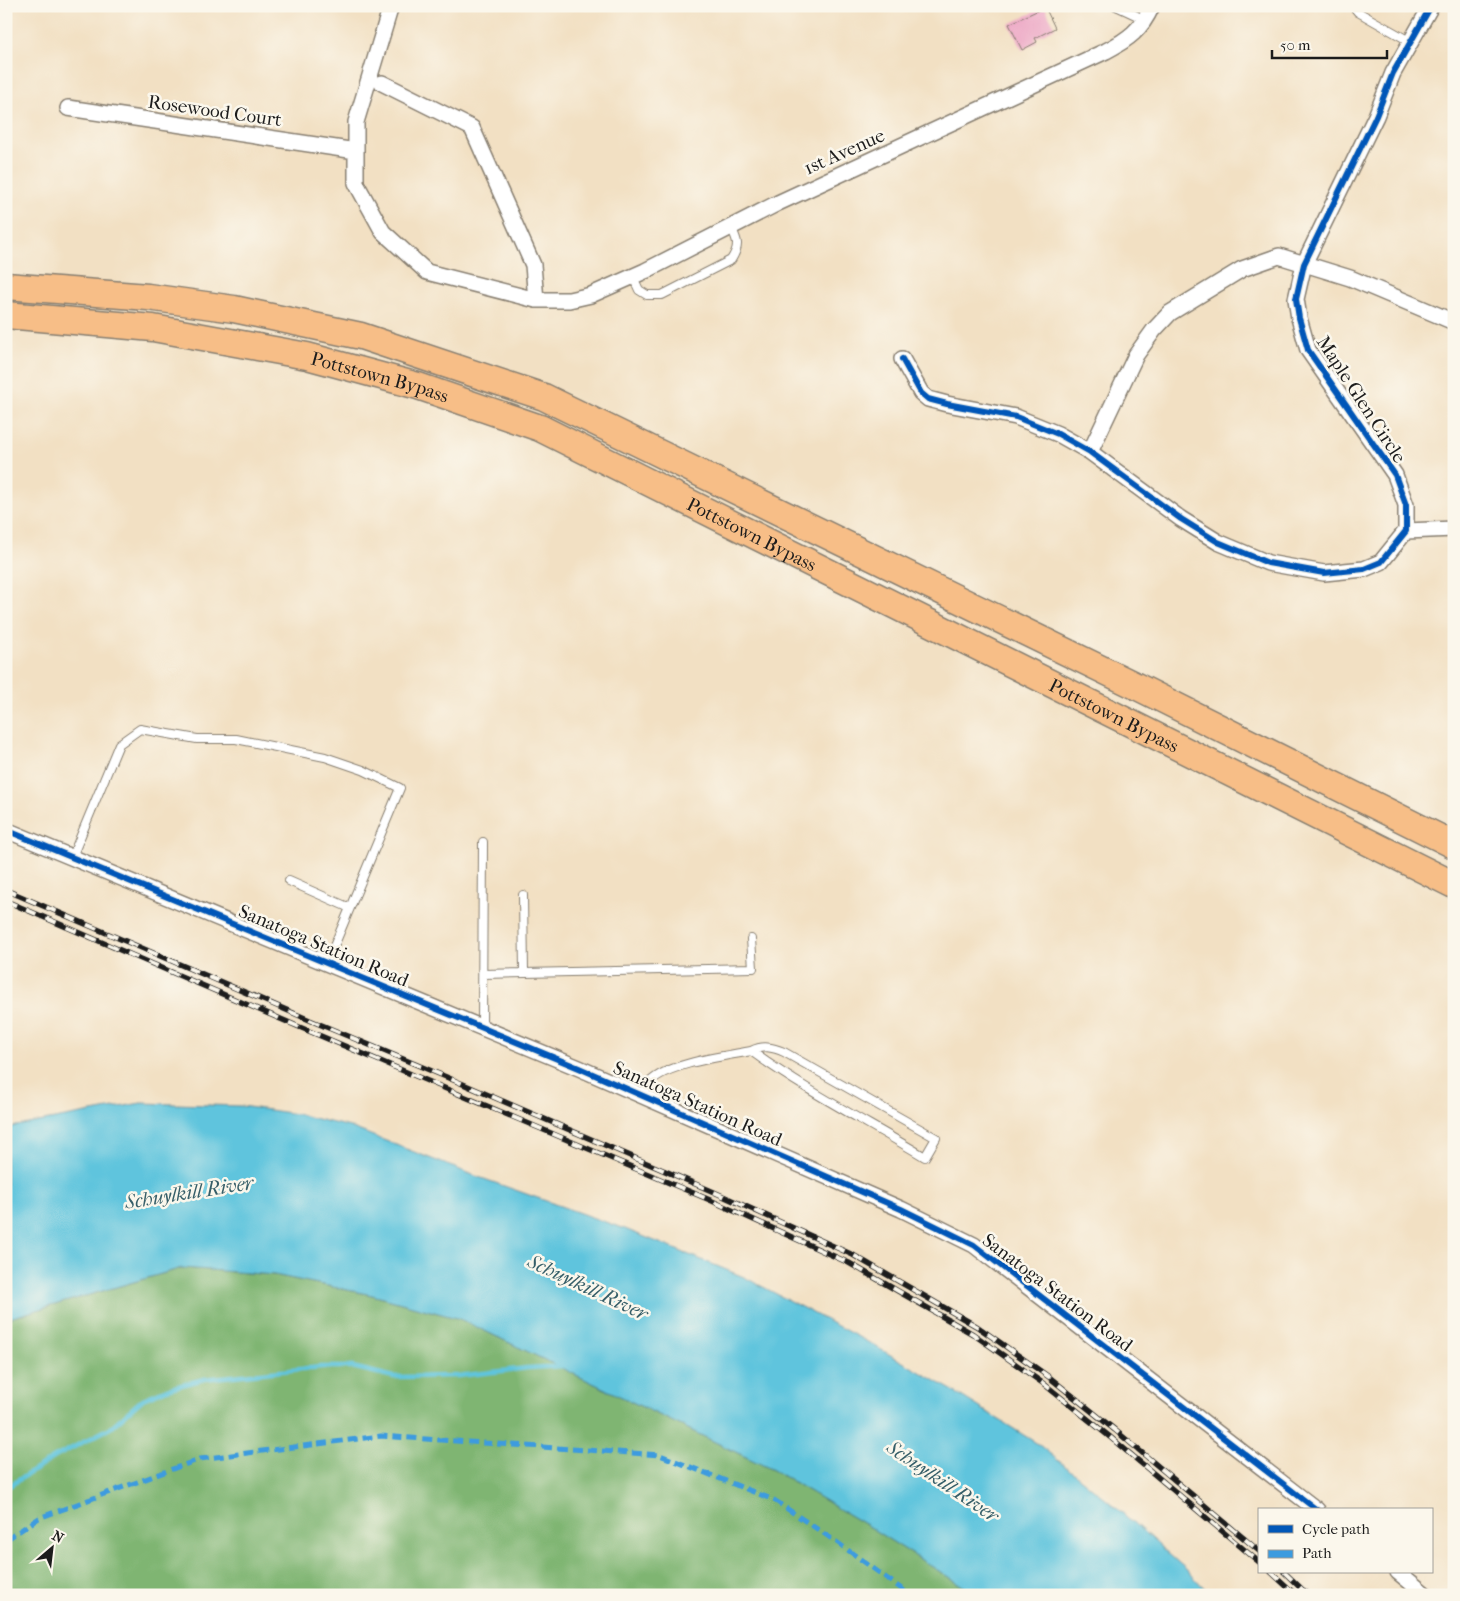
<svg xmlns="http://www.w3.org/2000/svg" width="1460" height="1601" font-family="'IM FELL French Canon',serif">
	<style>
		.forest { fill: #7fb572; stroke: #4e6847 }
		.water { fill: #5fc4dd; stroke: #3e707c }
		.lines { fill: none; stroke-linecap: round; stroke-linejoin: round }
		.stream { stroke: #5fc4dd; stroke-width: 4.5 }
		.building { fill: #eda9c6 }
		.service-casing { stroke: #877e70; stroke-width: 10 }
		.minor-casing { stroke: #877e70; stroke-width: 18 }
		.motorway-casing { stroke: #877e70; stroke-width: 29 }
		.service { stroke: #fff; stroke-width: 8 }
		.minor { stroke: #fff; stroke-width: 15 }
		.motorway { stroke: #f7be87; stroke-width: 26 }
		.rail-casing { stroke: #1c1c1c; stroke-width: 5.5 }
		.rail { stroke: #fbf7ec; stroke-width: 4; stroke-dasharray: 11; stroke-linecap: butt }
		.quiet { stroke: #3c9bdf; stroke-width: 5; stroke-dasharray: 10 5; stroke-linecap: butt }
		.cycleway-casing { stroke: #fbf7ec; stroke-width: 9 }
		.cycleway { stroke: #0057b8; stroke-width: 6 }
		.labels { text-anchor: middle; stroke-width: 5; stroke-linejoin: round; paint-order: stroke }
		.street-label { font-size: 19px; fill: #1c1c1c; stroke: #fbf7ec }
		.water-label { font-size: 20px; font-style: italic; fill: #375f69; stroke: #fbf7ec }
	</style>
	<rect width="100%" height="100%" fill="#fbf7ec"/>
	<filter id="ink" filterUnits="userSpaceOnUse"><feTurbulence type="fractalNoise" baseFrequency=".02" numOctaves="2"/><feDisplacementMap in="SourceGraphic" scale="10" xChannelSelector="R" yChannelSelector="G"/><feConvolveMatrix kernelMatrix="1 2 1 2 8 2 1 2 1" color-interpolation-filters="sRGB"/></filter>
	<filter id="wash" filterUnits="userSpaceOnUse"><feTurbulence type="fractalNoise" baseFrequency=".0096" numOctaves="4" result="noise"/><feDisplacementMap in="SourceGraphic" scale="20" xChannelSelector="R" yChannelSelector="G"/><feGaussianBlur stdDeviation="1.12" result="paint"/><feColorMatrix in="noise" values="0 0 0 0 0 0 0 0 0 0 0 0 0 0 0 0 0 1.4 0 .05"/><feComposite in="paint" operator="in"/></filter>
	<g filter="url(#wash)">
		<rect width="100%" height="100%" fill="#f2e0c3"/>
		<path class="forest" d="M182 1268 274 1275 372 1295 460 1319 773 1470 866 1525 977 1595H6V1319Z"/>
		<path class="water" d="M141 1103 241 1106 297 1114 350 1127 473 1175 625 1229 744 1277 866 1341 950 1389 1038 1444 1119 1510 1188 1571 1211 1595H977L866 1525 773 1470 460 1319 372 1295 274 1275 182 1268 6 1319V1128Z"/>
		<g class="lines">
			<path class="stream" d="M6 1488 55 1457 110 1428 143 1399 167 1389 204 1379 321 1367H352L394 1377 458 1376 528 1368 565 1366"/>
		</g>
		<g id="blocks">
			<path class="building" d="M1045 7 1055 28 1035 38 1037 42 1022 50 1009 24Z"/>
		</g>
	</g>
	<g filter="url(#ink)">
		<use href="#blocks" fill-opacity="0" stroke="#877e70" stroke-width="1"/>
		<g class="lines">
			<defs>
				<path id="service" d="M1116 6 1146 20
					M1353 6 1358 12 1411 42
					M633 277 639 290 647 295H662L731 260C740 246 738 241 731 227
					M72 857 119 744 140 729 197 739H236L325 757 363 770 400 788 327 963
					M289 881 350 908
					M523 895 524 973
					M483 974 753 968 751 939
					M482 1027 483 842
					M643 1096C645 1091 647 1085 650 1082 668 1063 725 1056 751 1051 763 1045 772 1047 784 1052L936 1138 925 1157C867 1122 806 1091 751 1051"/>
				<path id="minor" d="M391 6 356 122V183L383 232 427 272 536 300H569L591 295 645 271 778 203 1106 51C1129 39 1141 30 1152 6
					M382 83 472 128 533 265 536 300
					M68 108 356 151
					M902 359 921 393 928 399 947 404 1016 417 1058 434 1090 452 1181 519 1218 542 1268 563 1324 573 1364 569 1381 562 1406 531V505L1395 475 1308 350 1299 318 1296 299 1304 264 1376 116 1393 73 1431 6
					M1090 452 1136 355 1154 330 1170 313 1242 269 1279 256 1350 278 1454 322
					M1406 531 1454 529
					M6 830 579 1068 901 1209 974 1245 1317 1510
					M1398 1572 1426 1595"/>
				<g id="motorway">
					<path d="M6 286 148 297 234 309 361 336 544 397 1136 686 1454 845"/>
					<path id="s1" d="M6 315 153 328 307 356 418 386 540 428 1454 885"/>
				</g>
			</defs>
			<use href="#service" class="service-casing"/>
			<use href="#minor" class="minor-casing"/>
			<use href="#motorway" class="motorway-casing"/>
			<use href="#service" class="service"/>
			<use href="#minor" class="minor"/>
			<use href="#motorway" class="motorway"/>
			<defs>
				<path id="rail" d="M6 890 312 1021 463 1084 714 1192 853 1255 978 1327 1049 1377 1115 1430 1259 1551
					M6 901 297 1026 710 1200 849 1263 973 1334 1044 1384 1110 1437 1259 1562
					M1271 1572 1296 1595
					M1284 1572 1308 1595"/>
			</defs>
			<use href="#rail" class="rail-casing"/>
			<use href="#rail" class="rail"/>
			<path class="quiet" d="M6 1540 39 1518 200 1459 381 1436 660 1455 774 1500 838 1543 910 1595"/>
			<defs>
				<path id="cycleway" d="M902 359 921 393 928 399 947 404 1016 417 1058 434 1090 452 1181 519 1218 542 1268 563 1324 573 1364 569 1381 562 1406 531V505L1395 475 1308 350 1299 318 1296 299 1304 264 1376 116 1393 73 1431 6
					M6 830 579 1068 901 1209 974 1245 1317 1510"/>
			</defs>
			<use href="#cycleway" class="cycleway-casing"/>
			<use href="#cycleway" class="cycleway"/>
		</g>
	</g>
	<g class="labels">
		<g class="street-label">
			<text transform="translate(215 110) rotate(8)" y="7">Rosewood Court</text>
			<text transform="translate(844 151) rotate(-24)" y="7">1st Avenue</text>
			<text dy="7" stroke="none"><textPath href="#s1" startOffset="380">Pottstown Bypass</textPath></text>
			<text transform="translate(1362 399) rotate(57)" y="7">Maple Glen Circle</text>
			<text dy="7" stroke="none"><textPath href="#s1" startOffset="785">Pottstown Bypass</textPath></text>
			<text dy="7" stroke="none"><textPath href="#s1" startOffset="1190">Pottstown Bypass</textPath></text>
			<text transform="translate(324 945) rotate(23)" y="7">Sanatoga Station Road</text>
			<text transform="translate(698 1103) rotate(24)" y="7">Sanatoga Station Road</text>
			<text transform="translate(1058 1292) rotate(37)" y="7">Sanatoga Station Road</text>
		</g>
		<g class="water-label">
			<text transform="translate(189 1192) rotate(-9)" y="7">Schuylkill River</text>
			<text transform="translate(588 1287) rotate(25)" y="7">Schuylkill River</text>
			<text transform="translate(943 1481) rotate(34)" y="7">Schuylkill River</text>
		</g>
	</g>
	<rect width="1460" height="1601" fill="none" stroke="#fbf7ec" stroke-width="25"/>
	<rect x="1258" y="1508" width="175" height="65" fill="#fbf7ec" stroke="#a29f99"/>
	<rect x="1268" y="1525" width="25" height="8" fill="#0057b8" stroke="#a29f99"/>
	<text x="1302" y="1534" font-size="15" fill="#1c1c1c">Cycle path</text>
	<rect x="1268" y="1550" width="25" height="8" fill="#3c9bdf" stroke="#a29f99"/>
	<text x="1302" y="1558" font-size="15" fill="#1c1c1c">Path</text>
	<g transform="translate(52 1548) rotate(28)" stroke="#fbf7ec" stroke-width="4" paint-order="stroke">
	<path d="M0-4L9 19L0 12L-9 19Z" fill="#1c1c1c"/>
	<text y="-8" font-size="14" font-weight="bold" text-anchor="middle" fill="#1c1c1c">N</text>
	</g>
	<path d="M1272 50v8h115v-8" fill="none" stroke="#1c1c1c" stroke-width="2.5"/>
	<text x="1280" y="50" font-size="15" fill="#1c1c1c" stroke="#fbf7ec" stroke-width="4" paint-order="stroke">50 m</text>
</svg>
